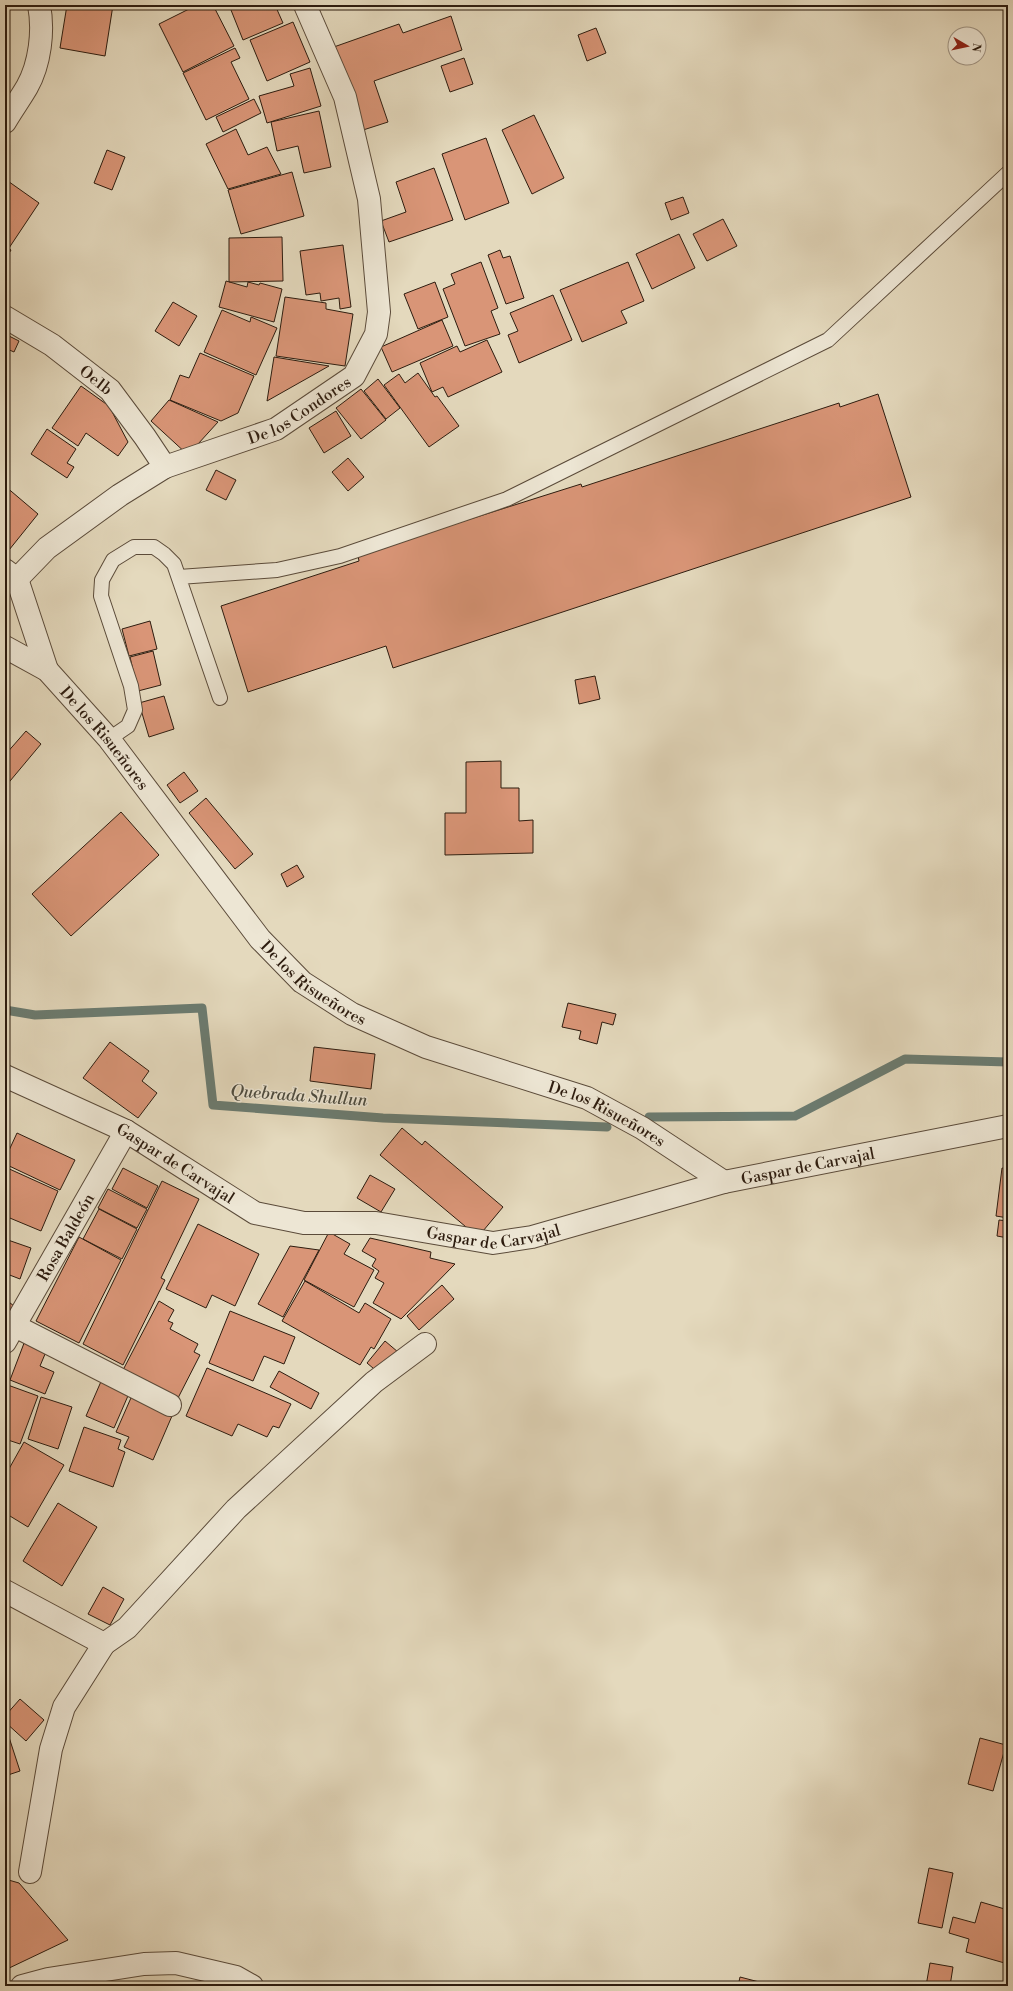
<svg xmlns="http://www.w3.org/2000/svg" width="1013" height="1991" font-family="'Libre Bodoni',serif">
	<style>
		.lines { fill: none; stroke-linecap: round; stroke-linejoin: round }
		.stream { stroke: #6b7b70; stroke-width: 9 }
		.building { fill: #d99577; stroke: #2d1c0f }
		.service-casing { stroke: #5b4b3a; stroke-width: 16 }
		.minor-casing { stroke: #5b4b3a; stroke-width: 24 }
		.service { stroke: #ede6d4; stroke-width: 14 }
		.minor { stroke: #ede6d4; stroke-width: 22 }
		.labels { text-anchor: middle; stroke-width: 3; stroke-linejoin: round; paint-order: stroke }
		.street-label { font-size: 16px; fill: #2d1c0f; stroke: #ede6d4 }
		.water-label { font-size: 17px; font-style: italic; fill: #4c4b3f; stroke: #ede6d4 }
	</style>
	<rect width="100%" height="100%" fill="#e4d9bd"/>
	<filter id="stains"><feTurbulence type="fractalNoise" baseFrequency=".005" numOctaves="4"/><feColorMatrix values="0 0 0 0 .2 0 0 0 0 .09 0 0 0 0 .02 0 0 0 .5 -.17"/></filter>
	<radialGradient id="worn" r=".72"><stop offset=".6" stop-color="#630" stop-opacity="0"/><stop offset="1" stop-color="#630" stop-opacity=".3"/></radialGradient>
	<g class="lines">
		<path class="stream" d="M5 1010 35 1015 202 1008 213 1105 383 1118 607 1127
			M649 1117 795 1116 905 1059 1008 1062"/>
	</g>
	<path class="building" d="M67 5H113L105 56 60 48Z
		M197 5H213L234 46 183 72 159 24Z
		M229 5H275L283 23 243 40Z
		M451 16 462 50 374 81 388 122 360 131 331 48 399 24 403 33Z
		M293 22 310 62 267 81 250 40Z
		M596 28 606 53 587 61 578 35Z
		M235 48 240 58 231 62 249 99 206 120 183 73Z
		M464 58 473 84 450 92 441 66Z
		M310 68 321 106 267 123 259 96 294 86 290 74Z
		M254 99 261 113 223 132 216 117Z
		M319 111 331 167 304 173 298 146 277 151 271 122Z
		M534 115 564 178 532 194 502 130Z
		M236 129 248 155 267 147 281 174 228 189 206 144Z
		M486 138 509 203 465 220 442 154Z
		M107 150 125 157 112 190 94 183Z
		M434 168 453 220 389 242 381 221 406 212 396 182Z
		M292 172 304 216 241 234 228 190Z
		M5 179 39 203 9 248 5 245Z
		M683 197 689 213 671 220 665 203Z
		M723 219 737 246 707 261 693 234Z
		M679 234 695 268 652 289 636 254Z
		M282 237 283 281 229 282V238Z
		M343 245 351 307 340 309 339 298 321 301 320 293 306 295 300 251Z
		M5 246 11 250 5 260Z
		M500 250 503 258 510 256 524 298 506 304 488 255Z
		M481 262 498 308 491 311 500 334 465 346 443 289 455 284 451 274Z
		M628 262 644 301 621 311 627 323 582 342 560 290Z
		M226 281 247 287 248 282 259 285 260 283 282 289 274 322 219 307Z
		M435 282 448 317 418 329 404 294Z
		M553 295 572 340 519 363 508 335 518 331 510 313Z
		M285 297 326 303V309L353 314 345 366 276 356Z
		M173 302 197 316 179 346 155 331Z
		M222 310 250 322 251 317 277 328 256 375 204 352Z
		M442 320 453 346 392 372 381 347Z
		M5 334 19 341 14 352 5 348Z
		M487 340 502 372 448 397 443 387 432 392 420 363 457 346 460 352Z
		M200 353 254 376 238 413 221 421 170 400 180 375 189 378Z
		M274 357 329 366 267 401Z
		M418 373 435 397 437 396 459 426 429 447 384 385 399 374 405 383Z
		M378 379 400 408 386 419 364 391Z
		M81 386 109 406 128 442 118 456 86 433 78 446 52 428Z
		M361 389 386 420 361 439 336 408Z
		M878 394 911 497 393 668 386 646 248 692 221 606 359 561 358 556 467 520 581 484 582 487 839 403 840 407Z
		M169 400 218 422 188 455 151 421Z
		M336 411 351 436 324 453 309 428Z
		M47 429 76 449 67 463 74 467 67 478 31 454Z
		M348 458 364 477 348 491 332 472Z
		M216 470 236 480 226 500 206 490Z
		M5 486 38 514 5 555Z
		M150 621 157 649 129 656 122 629Z
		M153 651 161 685 138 691 130 657Z
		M595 676 600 699 579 704 575 680Z
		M164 696 174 729 149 737 139 703Z
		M26 731 41 744 5 787V755Z
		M501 761V788H519V821L533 820V853L445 855V813H466V762Z
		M184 772 198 791 180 803 167 785Z
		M206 798 253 854 235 869 189 813Z
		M121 812 159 855 71 936 32 894Z
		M297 865 304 877 287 887 281 874Z
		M568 1003 616 1014 613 1025 602 1022 597 1044 579 1039 581 1031 562 1027Z
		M110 1042 149 1071 142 1081 157 1093 138 1118 83 1078Z
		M314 1047 375 1054 371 1089 310 1081Z
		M402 1128 422 1145 425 1141 503 1207 478 1237 380 1155Z
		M17 1133 75 1160 60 1190 5 1164V1159Z
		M5 1167 58 1191 41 1231 5 1216Z
		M123 1168 158 1186 147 1208 112 1189Z
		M1002 1168 1008 1169V1218L996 1216Z
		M370 1175 395 1189 381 1212 357 1198Z
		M162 1181 199 1199 161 1278 165 1280 123 1365 83 1344Z
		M108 1189 147 1209 137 1228 98 1208Z
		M99 1209 137 1229 122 1259 83 1239Z
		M999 1220 1008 1221V1238L997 1236Z
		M198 1224 259 1254 235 1306 212 1295 206 1308 166 1289Z
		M329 1232 350 1244 344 1254 374 1270 354 1307 304 1280Z
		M79 1237 121 1260 79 1343 36 1321Z
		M370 1238 431 1252 430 1258 455 1264 401 1319 373 1303 384 1283 375 1278 379 1271 372 1266 376 1259 362 1251Z
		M5 1239 31 1248 20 1279 7 1274 5 1282Z
		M290 1246 319 1250 283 1317 258 1304Z
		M305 1281 359 1313 365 1303 391 1319 374 1349 371 1347 360 1365 282 1321Z
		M442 1285 454 1299 419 1330 407 1316Z
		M5 1299 14 1306 5 1317Z
		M159 1301 174 1310 168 1321 173 1323 170 1329 198 1344 194 1352 200 1355 178 1398 123 1370Z
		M230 1311 295 1337 284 1364 264 1356 253 1381 209 1363Z
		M26 1338 48 1347 40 1366 54 1372 45 1394 10 1380Z
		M385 1341 398 1352 380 1374 367 1363Z
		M207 1368 291 1404 279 1428 273 1426 267 1437 238 1424 232 1436 186 1416Z
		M106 1370 134 1382 114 1428 86 1416Z
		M279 1371 319 1393 311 1409 270 1387Z
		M5 1384 38 1396 20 1444 5 1439Z
		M134 1391 175 1409 153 1460 124 1447 129 1437 116 1432Z
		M41 1397 72 1407 58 1449 28 1439Z
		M84 1427 121 1440 118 1449 125 1452 113 1487 69 1471Z
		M24 1442 64 1465 28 1527 5 1513V1476Z
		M58 1503 97 1527 62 1586 23 1561Z
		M103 1587 124 1599 110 1625 88 1614Z
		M20 1699 44 1720 26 1741 5 1722V1716Z
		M5 1725 20 1771 5 1776Z
		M980 1738 1006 1745 993 1791 968 1784Z
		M929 1868 953 1873 942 1928 918 1923Z
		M5 1879 19 1883 68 1940 5 1970Z
		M981 1902 1008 1910V1964L966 1952 969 1939 949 1933 953 1917 975 1923Z
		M930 1963 953 1967 950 1986H926Z
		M740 1977 763 1983V1986H738Z"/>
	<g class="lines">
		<defs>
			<path id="service" d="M179 577 277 570 340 556 507 499 828 340 1008 173
				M109 739 128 726 135 710 131 686 101 596 102 580 113 560 134 547H154L164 554 174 564 220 698"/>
			<g id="minor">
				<path d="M5 122C12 110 20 99 27 87 40 64 44 31 39 5"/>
				<path id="s1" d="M5 317 52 345 110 390 145 437 165 467"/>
				<path d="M5 570 17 579 47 670"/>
				<path id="s2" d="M17 579 47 548 120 495 165 467 276 429 354 376 376 334 379 312 369 199 345 97 305 5"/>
				<path id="s3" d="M5 647 47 670 109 739 260 939 302 982 352 1014 426 1047 587 1098 642 1128 724 1182"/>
				<path id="s4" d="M5 1076 126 1131 255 1213 304 1223H376L493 1243 532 1237 724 1182 1008 1126"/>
				<path d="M15 1326 170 1405"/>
				<path id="s5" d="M5 1342 126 1131"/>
				<path d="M5 1591 104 1644 127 1628 236 1509 374 1382 425 1344"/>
				<path d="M30 1872 51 1749 64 1707 104 1644"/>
				<path d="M22 1986 48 1979 144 1964 176 1963 236 1977 252 1986"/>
			</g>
		</defs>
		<use href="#service" class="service-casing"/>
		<use href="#minor" class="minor-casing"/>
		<use href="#service" class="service"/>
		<use href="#minor" class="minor"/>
	</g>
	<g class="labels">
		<g class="street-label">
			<text dy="6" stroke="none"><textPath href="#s1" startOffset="111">Oe1b</textPath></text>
			<text dy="6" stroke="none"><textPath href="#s2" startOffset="333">De los Condores</textPath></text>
			<text dy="6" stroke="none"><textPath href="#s3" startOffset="137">De los Risueñores</textPath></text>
			<text dy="6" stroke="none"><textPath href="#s3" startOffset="461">De los Risueñores</textPath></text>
			<text dy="6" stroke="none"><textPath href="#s3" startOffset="785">De los Risueñores</textPath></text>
			<text dy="6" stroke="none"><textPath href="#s4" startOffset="192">Gaspar de Carvajal</textPath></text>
			<text dy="6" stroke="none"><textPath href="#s4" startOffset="851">Gaspar de Carvajal</textPath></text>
			<text dy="6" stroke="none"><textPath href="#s4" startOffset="527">Gaspar de Carvajal</textPath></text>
			<text dy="6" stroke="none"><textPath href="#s5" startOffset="121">Rosa Baldeón</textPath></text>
		</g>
		<g class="water-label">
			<text transform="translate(299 1095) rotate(4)" y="6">Quebrada Shullun</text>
		</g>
	</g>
	<rect width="1013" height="1991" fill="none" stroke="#e4d9bd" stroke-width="20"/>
	<rect x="6" y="6" width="1001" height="1979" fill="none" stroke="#2d1c0f" stroke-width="2"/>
	<rect x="10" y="10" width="993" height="1971" fill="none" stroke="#2d1c0f"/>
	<g transform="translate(967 46) rotate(99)"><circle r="19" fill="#ede6d4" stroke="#a09585"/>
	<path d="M0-3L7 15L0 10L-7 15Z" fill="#8f2418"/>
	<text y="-6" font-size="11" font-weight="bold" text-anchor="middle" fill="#2d1c0f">N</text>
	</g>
	<rect width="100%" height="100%" filter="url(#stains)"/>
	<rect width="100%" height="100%" fill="url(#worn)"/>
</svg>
